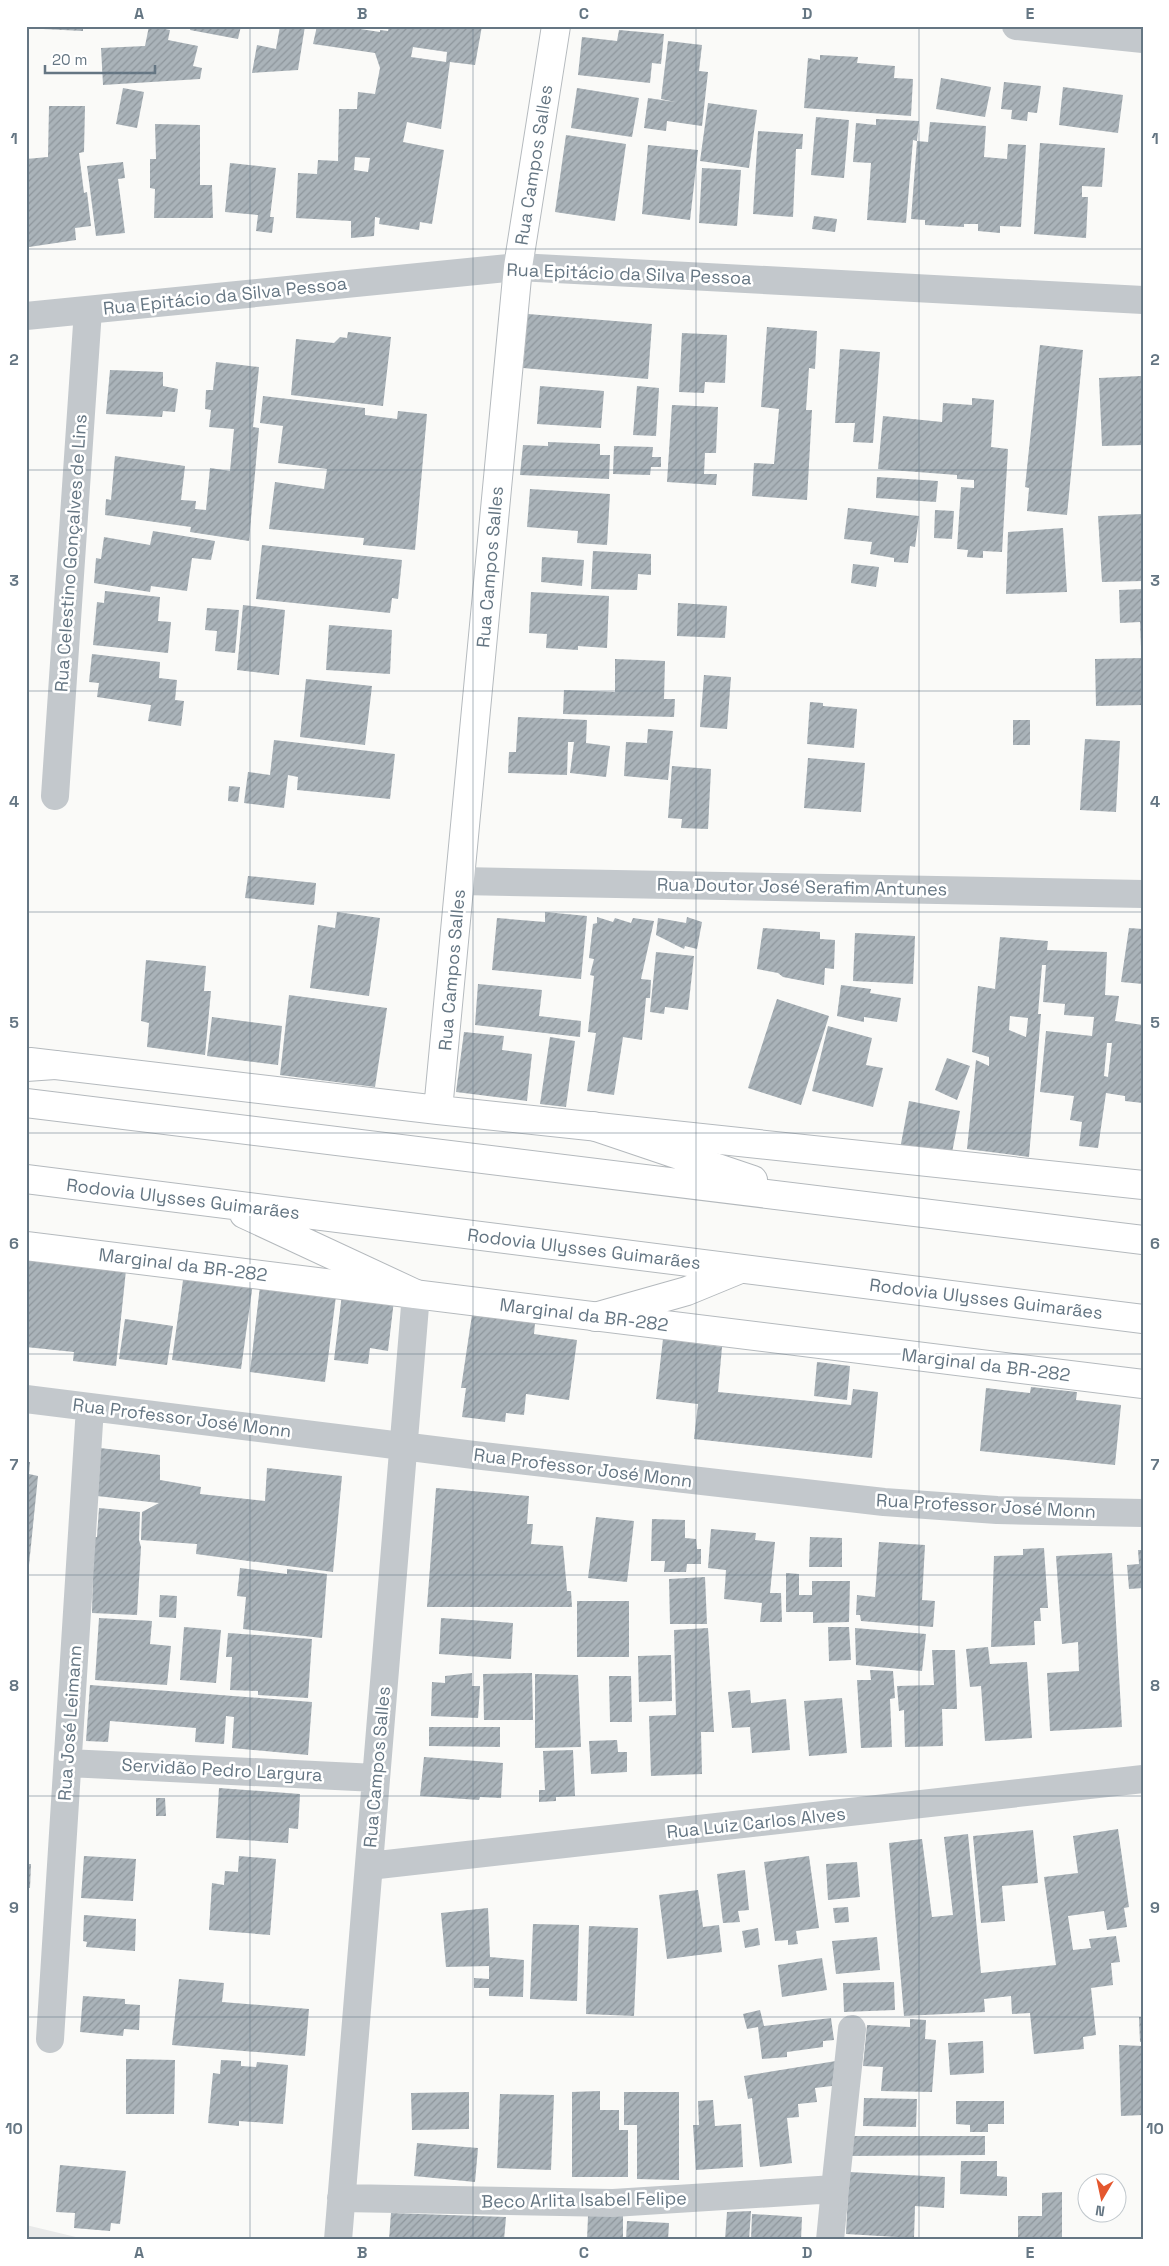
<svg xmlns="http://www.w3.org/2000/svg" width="1169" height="2266" font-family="'Space Grotesk',sans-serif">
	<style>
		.built { fill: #e8e9e9 }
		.building { fill: url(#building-hatch); fill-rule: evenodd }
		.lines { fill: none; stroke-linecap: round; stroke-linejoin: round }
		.major-casing { stroke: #b5babe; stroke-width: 30 }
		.highway-casing { stroke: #b4b9bd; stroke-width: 30 }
		.minor { stroke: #c3c8cc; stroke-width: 28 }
		.major { stroke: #fff; stroke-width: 28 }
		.highway { stroke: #fff; stroke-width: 28 }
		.grid { fill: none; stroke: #657683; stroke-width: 1; stroke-opacity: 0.55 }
		.labels { text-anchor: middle; stroke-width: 5; stroke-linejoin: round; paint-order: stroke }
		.street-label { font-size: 18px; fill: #657683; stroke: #fff }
		.neatline { fill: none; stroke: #657683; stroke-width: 2 }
		.grid-label { font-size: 16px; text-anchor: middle; font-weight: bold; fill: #657683 }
	</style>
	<defs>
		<pattern id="building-hatch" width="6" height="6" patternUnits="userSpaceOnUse" patternTransform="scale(1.25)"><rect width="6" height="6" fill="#aab3b9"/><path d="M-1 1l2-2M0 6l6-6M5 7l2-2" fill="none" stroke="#8e969c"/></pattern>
	</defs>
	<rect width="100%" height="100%" fill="#fafaf8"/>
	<path class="built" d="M26 2225 80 2238 99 2240H26Z"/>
	<path class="building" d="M43 26H83V31L43 29Z
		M149 26 170 30 168 40 198 46 193 66 202 68 200 79 103 85 101 48 145 46Z
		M191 26H241L238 39 190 30Z
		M280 26H305L298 70 252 73 257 45 276 49Z
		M317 26H360V29L380 32V30L388 31 389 26H482L475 65 450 62 441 129 407 122 403 142 444 150 432 224 420 222 419 230 379 224 380 218 375 217 374 236 351 238V221L296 218 298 173 317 174 318 160 338 161 339 109H357L358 92 375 94 380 68 375 53 313 44ZM413 47 447 52 446 62 411 57ZM355 157 370 158 368 172 354 170Z
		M619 30 664 34 661 64 652 63 650 83 578 75 582 37 617 41Z
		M668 41 702 45 699 71 708 72 702 126 667 121 666 131 644 128 648 98 675 102 661 99Z
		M820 55 858 57 857 63 895 66 894 78 913 79 911 116 804 108 808 58 820 60Z
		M941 78 991 87 985 117 936 109Z
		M1004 82 1041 86 1037 113 1028 112 1027 121 1011 119 1012 110 1001 109Z
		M1063 87 1123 95 1118 133 1059 125Z
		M123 88 144 92 137 128 116 124Z
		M577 88 639 98 632 137 571 128Z
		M708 103 757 110 749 168 700 161Z
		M49 106H85L84 152 79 153 84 193 87 192 91 226 75 228 76 240 29 247 26 228V159L48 157Z
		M816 117 849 120 844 178 811 175Z
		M876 119 919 121 917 141 928 142 930 122 986 126 984 157 1007 159 1008 144 1026 145 1021 227 1000 226V233L978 231V224H964V227L925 225V220L911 219 917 141 913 140 906 223 867 220 871 163 853 162 856 123 876 125Z
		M155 124 200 125V185H212L213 218H154L155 189 150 188V159H156Z
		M758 131 803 134 802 149H796L793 217 753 214Z
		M566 135 626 144 615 221 555 212Z
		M1040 143 1105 148 1102 187 1082 186V197H1088L1086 238 1034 234Z
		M648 145 698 150 690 220 642 214Z
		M123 162 125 178 118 179 125 233 96 236 87 166Z
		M230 163 276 168 270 217H274L272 233 256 231 258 215 225 212Z
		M702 168 741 170 737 226 699 223Z
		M814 216 837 219 835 232 812 229Z
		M528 314 652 324 648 379 523 368Z
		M767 327 817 331 815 369 809 368 806 410H812L807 500 752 496 754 463 774 464 779 409 761 407Z
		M348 332 391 337 383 406 291 395 296 339 334 343 340 337 347 338Z
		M682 333 727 335 725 383 705 382 704 393 679 392Z
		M1040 345 1083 350 1067 515 1027 511 1029 488 1025 487Z
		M840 349 880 352 873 443 853 442 855 423H835Z
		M216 362 259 367 253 427 259 428 249 541 190 532 191 527 105 515 106 499 111 500 115 456 185 466 181 500 196 501 195 509 206 510 210 468 230 471 234 429 209 427 211 410 205 409 206 390H213Z
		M110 370 163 372V386L178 389 175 412 163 411 162 417 106 414Z
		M1141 376 1143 445 1102 446 1099 378Z
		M540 386 604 391 601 428 537 424Z
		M637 386 659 388 656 436 633 435Z
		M263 396 365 408V415L397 419 398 411 427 414 415 550 363 545 364 538 269 529 275 482 324 489 327 469 278 463 283 426 260 423Z
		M972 398 994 400 991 447 1008 449 1002 552 983 551V558L967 557 968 550 957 549 961 487 974 488V480L957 479V475L878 469 883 416 942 422 943 403 972 405Z
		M672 405 718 407 716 453H705L704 474H717L716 485 667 482Z
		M548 442 600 444V455H610L609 479 520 475 523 445 548 446Z
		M614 446 653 447 652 457H661V467H651L650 475 613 474Z
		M877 477 938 481 936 502 876 498Z
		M530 489 610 494 607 545 577 543 578 531 527 527Z
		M848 508 919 516 915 547 910 546 908 563 894 562V558L870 554 872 542 844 539Z
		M935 510 954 511 952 539 934 538Z
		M1143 514V581L1102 582 1098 516Z
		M1063 528 1067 592 1006 594 1008 532Z
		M153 531 215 541 211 560 192 558 187 591 151 586 150 592 94 583 96 558 101 559 104 537 150 545Z
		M262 545 402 560 398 599 392 598 390 613 256 599Z
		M593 551 651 554V575L638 574 637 590 591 589Z
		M542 557 584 560 582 586 541 582Z
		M853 564 879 567 876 587 851 583Z
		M1143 589V647H1141L1140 622 1120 623 1119 590Z
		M105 591 160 597 158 621 171 622 168 653 93 645 97 602 104 603Z
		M531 592 609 596 607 648 578 646V650L546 648 547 634 529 633Z
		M678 603 727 606 725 638 677 636Z
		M243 605 285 610 279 675 237 670Z
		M207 608 239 610 235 653 215 651 217 631 205 630Z
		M329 625 392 630 390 674 326 670Z
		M92 654 160 662 159 678 177 680 175 700 184 701 181 726 148 721 151 705 97 697 99 683 89 682Z
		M1143 658V705L1096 706 1095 659Z
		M615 659 665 661 664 699H675L674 717 563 714 564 690 615 692Z
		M704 675 731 677 727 729 700 727Z
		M306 679 372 686 365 745 300 737Z
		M810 702 823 703V706L857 709 854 748 807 744Z
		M518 717 587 720 586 743 610 746 606 777 570 773 574 742H568L567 775 508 773 509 752H516Z
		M1013 720H1030V745H1013Z
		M648 729 673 731 668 780 624 776 626 742 647 743Z
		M1085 739 1120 741 1116 812 1080 810Z
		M274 740 395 754 390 799 297 790 298 777 288 775 284 808 244 803 248 772 270 775Z
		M808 758 865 763 861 812 804 808Z
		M672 766 711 769 708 829 681 828 682 819 668 818Z
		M229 786 240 787 238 802 228 801Z
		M248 876 316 883 314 905 245 898Z
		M337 912 380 918 369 996 310 988 318 925 335 928Z
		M545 912 587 916 581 979 492 970 497 918 545 922Z
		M597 917 613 922 615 918 631 923 633 918 654 921 641 979 651 980 650 998H646L642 1040 623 1037 614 1095 587 1091 596 1033 588 1032 594 976 590 975 594 959 589 958 593 924 597 923Z
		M687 917 702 922 697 949 685 946 684 949 656 935 658 918 686 923Z
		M763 928 820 932V939L835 940 834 969 825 968 824 985 783 977 778 973 757 969Z
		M1129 928 1143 929V984L1121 982Z
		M855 933 915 936 913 984 853 981Z
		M1000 937 1048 941 1047 950 1107 952 1105 995 1119 996 1115 1021 1143 1025V1103L1125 1101V1096L1106 1093 1098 1148 1079 1146 1082 1122 1070 1120 1074 1096 1040 1092 1046 1031 1092 1036 1094 1017 1064 1015 1065 1004 1043 1002 1046 965H1042L1038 1014H1041L1029 1157 967 1149 976 1060 989 1066V1057L972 1052 978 986 995 989ZM1010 1016 1028 1018 1026 1037 1009 1030ZM1107 1043H1112L1108 1077 1104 1076Z
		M656 952 694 956 688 1010 665 1007 664 1014 650 1012Z
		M146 960 206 966 204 991H211L205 1055 147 1047 149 1023 141 1021Z
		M478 984 542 990 539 1016 581 1021 580 1037 475 1025Z
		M841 985 871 989 870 993 901 998 897 1022 864 1017V1022L837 1016Z
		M289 995 387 1008 375 1087 280 1075Z
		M777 999 829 1016 801 1105 748 1088Z
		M212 1017 282 1026 278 1065 207 1056Z
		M828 1026 872 1038 866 1065 883 1068 873 1107 812 1091Z
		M464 1032 504 1036 502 1050 532 1054 527 1101 456 1092Z
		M550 1037 575 1041 566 1107 540 1104Z
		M947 1058 970 1066 957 1100 935 1090Z
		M909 1101 960 1111 951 1158 900 1149Z
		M26 1259 126 1270 116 1366 73 1361 74 1352 26 1347Z
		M184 1273 253 1283 241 1369 172 1360Z
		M260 1286 336 1296 325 1382 250 1372Z
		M342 1294 394 1300 388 1351 370 1348 368 1364 334 1360Z
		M472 1315 535 1323 534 1334 577 1340 569 1400 526 1394 524 1415 506 1413 505 1422 462 1417 466 1388H461Z
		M125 1319 173 1326 167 1365 119 1359Z
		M663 1339 722 1347 718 1392 851 1405 853 1389 878 1392 872 1458 694 1439 698 1404 656 1399Z
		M817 1362 850 1366 847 1400 814 1396Z
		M1031 1387 1077 1392 1076 1400 1121 1405 1115 1465 980 1451 986 1388 1030 1393Z
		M100 1448 160 1455V1480L201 1487 200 1494 265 1501 267 1468 342 1476 333 1572 196 1554 197 1544 141 1540 142 1512 159 1503 97 1496Z
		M26 1462H30L29 1474 38 1476 28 1575Z
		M436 1488 529 1496 527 1524H533L531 1544 563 1546 567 1591H571L572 1607H427Z
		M99 1508 140 1512 139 1540 141 1547 137 1615 92 1613 93 1567 88 1537H97Z
		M596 1517 634 1521 627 1582 588 1578Z
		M652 1519 685 1520V1538L696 1539 697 1549H701V1564H687L686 1572H664L665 1561H651Z
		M711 1529 756 1533 755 1540 775 1542 770 1593H781L782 1622H760L762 1603 724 1599 726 1570 708 1568Z
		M810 1537 842 1538V1567H809Z
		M879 1542 925 1545 922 1600 935 1601 933 1627 861 1621 860 1615H856L857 1595 875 1597Z
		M1044 1548 1048 1608H1040L1041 1621H1034L1035 1645 991 1647 994 1556 1023 1555V1549Z
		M1138 1550H1143V1588L1129 1589 1127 1565 1139 1564Z
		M1112 1553 1122 1727 1050 1731 1047 1673 1079 1671 1078 1642 1062 1644 1056 1556Z
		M240 1568 287 1574V1569L327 1574 322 1638 243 1629 246 1597 237 1596Z
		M786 1573 799 1574V1595H812V1581H850L849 1622 813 1623V1612H786Z
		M705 1577 707 1624H670L669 1579Z
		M160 1595 177 1596 176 1618 159 1617Z
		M577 1601H629V1657H577Z
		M99 1618 152 1621 150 1644 171 1646 167 1685 95 1680Z
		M441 1618 513 1623 511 1659 439 1654Z
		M184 1627 221 1630 216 1683 180 1680Z
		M828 1627H849L851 1660 829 1661Z
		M708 1628 714 1732H701L702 1774 651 1776 649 1716 676 1715 674 1630Z
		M855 1628 926 1634 922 1671 856 1665Z
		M228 1633 312 1639 308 1698 258 1695V1691L230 1690 232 1657H226Z
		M988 1647 990 1664 1027 1662 1032 1738 985 1741 981 1686 970 1687 966 1649Z
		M932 1650H955L957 1709H942L943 1746 905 1747 904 1710 899 1711 897 1686 934 1685Z
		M671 1655 672 1701 639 1702 638 1656Z
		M870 1670 893 1671 895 1698 890 1699 892 1747 861 1748 857 1680H871Z
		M472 1673V1686H480L478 1718 431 1716 432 1682 445 1683V1676Z
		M532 1673 533 1720H484L483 1674Z
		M535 1674 578 1675 581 1747 535 1748Z
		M609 1676H631L632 1722H610Z
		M90 1685 312 1702 308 1755 232 1748 234 1717 226 1716 224 1744 195 1742 196 1728 110 1721 108 1742 86 1741Z
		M750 1690 751 1703 786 1699 790 1750 752 1753 750 1727 732 1728 728 1692Z
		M842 1698 847 1753 809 1756 804 1701Z
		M429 1727H500V1747L429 1746Z
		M617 1740 618 1752H627V1772L591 1774 589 1741Z
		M26 1744H29V1783H26Z
		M573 1750 575 1796 556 1797V1801L539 1802V1790H545L543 1751Z
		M424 1757 503 1763 501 1798 480 1797 479 1800 420 1796Z
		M219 1788 300 1794 298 1829 289 1828 288 1843 216 1838Z
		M156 1798H165L166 1816H156Z
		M1118 1829 1129 1907 1124 1908 1127 1927 1107 1930 1104 1911 1068 1916 1073 1950 1091 1948 1089 1939 1116 1936 1120 1962 1111 1963 1113 1985 1091 1988 1096 2035 1083 2037 1084 2049 1034 2054 1030 2013 1012 2014 1011 1996 984 1999 985 2012 904 2016 889 1843 922 1839 932 1917 953 1915 944 1837 968 1834 981 1973 1056 1965 1044 1877 1078 1873 1073 1836Z
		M1033 1830 1038 1883 1002 1886 1005 1921 981 1923 973 1836Z
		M84 1856 136 1859 133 1901 81 1898Z
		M239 1856 276 1859 270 1935 209 1930 212 1883 224 1885 225 1871 238 1872Z
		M809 1856 819 1928 796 1931 798 1944 788 1945V1940L775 1941 764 1862Z
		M857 1862 860 1897 828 1900 826 1864Z
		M26 1864H31L30 1888H26Z
		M745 1870 749 1910 738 1911 740 1922 723 1923 717 1874Z
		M698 1890 703 1927 719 1925 722 1952 667 1959 659 1895Z
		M848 1907 849 1922 835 1923 833 1908Z
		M488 1908 490 1957 524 1960 523 1997 489 1996V1988H474V1978L489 1979V1966L446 1967 441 1913Z
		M84 1915 136 1919 135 1951 86 1947 87 1942 83 1941Z
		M533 1924 579 1925 577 2001 530 1999Z
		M589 1926 638 1928 634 2016 586 2014Z
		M758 1928 760 1945 745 1948 742 1931Z
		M877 1937 880 1970 836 1974 832 1941Z
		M822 1958 827 1990 782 1997 778 1965Z
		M179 1979 224 1983 222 2002 309 2009 305 2056 172 2045Z
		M894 1982 895 2010 844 2012 843 1983Z
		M83 1996 125 1999V2004L140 2005 139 2030 124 2029 123 2036 80 2032Z
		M760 2010 764 2026 831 2018 834 2040 823 2041V2047L787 2052V2057L762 2059 758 2027 747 2029 743 2014Z
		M1139 2017H1143V2042H1140Z
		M910 2019 926 2020 925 2039 936 2040 932 2092 881 2091 883 2067 863 2066 867 2025 910 2027Z
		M983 2041 984 2073 950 2075 948 2043Z
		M1119 2045 1143 2046V2115L1121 2116Z
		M126 2059 175 2060 174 2114H126Z
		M221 2060 241 2061V2066L256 2067 257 2062 288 2065 283 2124 239 2121V2126L208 2123 213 2073 220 2074Z
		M836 2061 832 2086 815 2088 817 2102 798 2104 799 2117 787 2118 792 2163 760 2167 752 2098 748 2099 744 2076Z
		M600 2091V2110H619V2130H628V2177H572V2092Z
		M469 2092V2129L412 2130 411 2093Z
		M624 2092H679V2180L637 2179V2125H624Z
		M500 2094 554 2095 551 2170 497 2168Z
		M864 2098 917 2099 916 2127 863 2126Z
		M713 2100 715 2126 741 2124 743 2167 696 2170 693 2125H699L698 2101Z
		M956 2101H1004V2124H988V2132H970V2125L956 2124Z
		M851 2136H985V2155L851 2156Z
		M417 2143 478 2148 475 2182 414 2176Z
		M961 2161H997V2176L1007 2177V2196L960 2194Z
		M60 2165 126 2171 120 2224 111 2223 110 2231 74 2228 75 2213 56 2212Z
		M849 2172 945 2177 944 2208 915 2206 914 2238 846 2234Z
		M1062 2192V2240H1018V2216H1042V2193Z
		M751 2211 749 2240H725L727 2212Z
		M391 2213 506 2217 504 2240H389Z
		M752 2214 802 2217 801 2240H751Z
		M588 2216H623V2240H587Z
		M627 2221 669 2223 668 2240H626Z"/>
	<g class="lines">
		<defs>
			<path id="major" d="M30 1062 438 1110 1143 1185
				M438 1110 518 267 556 26
				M26 1246 1143 1384"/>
			<path id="highway" d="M26 1067 55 1065
				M26 1103 1143 1240
				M593 1126 753 1180
				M26 1179 1143 1319
				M244 1214 416 1294
				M595 1317 687 1291 738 1270"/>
		</defs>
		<use href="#major" class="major-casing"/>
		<use href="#highway" class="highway-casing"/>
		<path class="minor" d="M1016 26 1143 39
			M26 316 518 267 1143 300
			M55 796 88 310
			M460 881 1143 894
			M26 1399 474 1455 884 1502 997 1510 1143 1513
			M68 1763 376 1778
			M369 1866 1143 1779
			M50 2039 90 1407
			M835 2189 852 2029
			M341 2198 613 2203 835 2189 830 2240
			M338 2240 416 1294"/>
		<use href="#major" class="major"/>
		<use href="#highway" class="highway"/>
	</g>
	<path class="grid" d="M250 26V2240M473 26V2240M696 26V2240M919 26V2240M26 249H1143M26 470H1143M26 691H1143M26 912H1143M26 1133H1143M26 1354H1143M26 1575H1143M26 1796H1143M26 2017H1143"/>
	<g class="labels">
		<g class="street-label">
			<text transform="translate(534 165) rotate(-81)" y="6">Rua Campos Salles</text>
			<text transform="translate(629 274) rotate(2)" y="6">Rua Epitácio da Silva Pessoa</text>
			<text transform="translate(225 296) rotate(-6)" y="6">Rua Epitácio da Silva Pessoa</text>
			<text transform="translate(71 553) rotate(-86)" y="6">Rua Celestino Gonçalves de Lins</text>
			<text transform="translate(490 567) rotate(-85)" y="6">Rua Campos Salles</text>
			<text transform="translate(802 887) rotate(1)" y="6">Rua Doutor José Serafim Antunes</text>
			<text transform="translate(452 970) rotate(-85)" y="6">Rua Campos Salles</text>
			<text transform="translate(183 1199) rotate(7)" y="6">Rodovia Ulysses Guimarães</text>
			<text transform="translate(584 1249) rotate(7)" y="6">Rodovia Ulysses Guimarães</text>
			<text transform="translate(183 1265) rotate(7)" y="6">Marginal da BR-282</text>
			<text transform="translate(986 1299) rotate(7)" y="6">Rodovia Ulysses Guimarães</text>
			<text transform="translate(584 1315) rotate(7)" y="6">Marginal da BR-282</text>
			<text transform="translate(986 1365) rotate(7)" y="6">Marginal da BR-282</text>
			<text transform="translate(182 1418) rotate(7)" y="6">Rua Professor José Monn</text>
			<text transform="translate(583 1468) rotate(7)" y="6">Rua Professor José Monn</text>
			<text transform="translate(986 1506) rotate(3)" y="6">Rua Professor José Monn</text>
			<text transform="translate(70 1723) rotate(-86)" y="6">Rua José Leimann</text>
			<text transform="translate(377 1767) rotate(-85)" y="6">Rua Campos Salles</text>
			<text transform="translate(222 1770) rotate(3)" y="6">Servidão Pedro Largura</text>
			<text transform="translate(756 1823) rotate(-6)" y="6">Rua Luiz Carlos Alves</text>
			<text transform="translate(584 2200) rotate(-1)" y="6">Beco Arlita Isabel Felipe</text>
		</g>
	</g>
	<rect width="1169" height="2266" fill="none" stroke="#ffffff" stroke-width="55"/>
	<g transform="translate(1102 2198) rotate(189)"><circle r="24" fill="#ffffff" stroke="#c1c8cd"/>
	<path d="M0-4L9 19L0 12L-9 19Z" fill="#e4572e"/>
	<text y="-8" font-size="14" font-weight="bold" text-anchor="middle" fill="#657683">N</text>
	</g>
	<path d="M45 65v8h110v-8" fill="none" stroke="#657683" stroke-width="2.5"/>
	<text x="52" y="65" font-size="15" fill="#657683" stroke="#ffffff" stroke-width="4" paint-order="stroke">20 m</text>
	<rect x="28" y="28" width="1114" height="2210" class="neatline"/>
	<g class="grid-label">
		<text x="139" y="19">A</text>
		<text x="362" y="19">B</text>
		<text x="584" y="19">C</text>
		<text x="807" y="19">D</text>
		<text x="1030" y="19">E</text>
		<text x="14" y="144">1</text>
		<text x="1155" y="144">1</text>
		<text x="14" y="365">2</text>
		<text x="1155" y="365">2</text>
		<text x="14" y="586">3</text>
		<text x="1155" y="586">3</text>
		<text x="14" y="807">4</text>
		<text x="1155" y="807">4</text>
		<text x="14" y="1028">5</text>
		<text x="1155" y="1028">5</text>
		<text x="14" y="1249">6</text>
		<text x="1155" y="1249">6</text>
		<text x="14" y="1470">7</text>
		<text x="1155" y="1470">7</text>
		<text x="14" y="1691">8</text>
		<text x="1155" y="1691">8</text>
		<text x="14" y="1913">9</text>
		<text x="1155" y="1913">9</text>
		<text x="14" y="2134">10</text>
		<text x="1155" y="2134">10</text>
		<text x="139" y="2258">A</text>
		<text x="362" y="2258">B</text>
		<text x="584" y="2258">C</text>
		<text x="807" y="2258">D</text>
		<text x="1030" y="2258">E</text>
	</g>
</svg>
